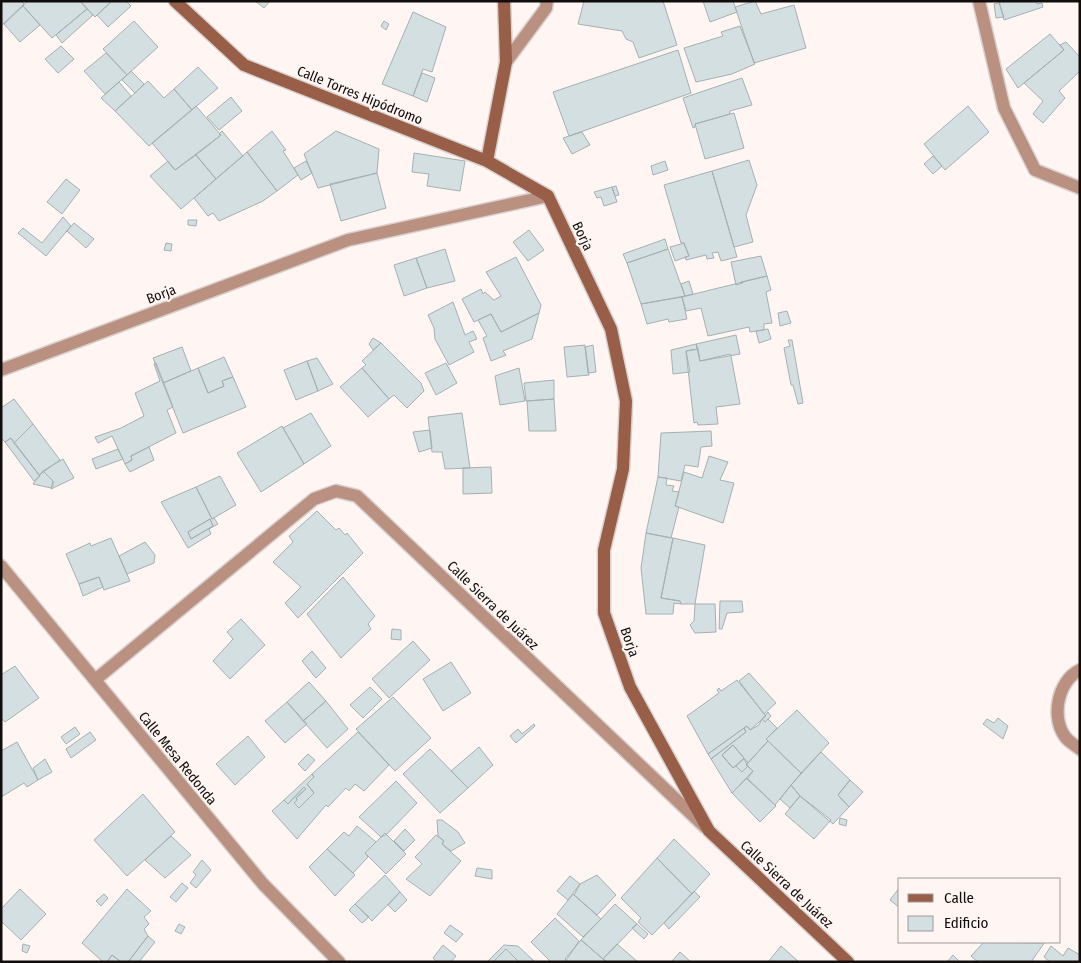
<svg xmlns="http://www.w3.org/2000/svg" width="1081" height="963" font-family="'Fira Sans Condensed',sans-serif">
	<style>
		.building { fill: #d3dfe1; stroke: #a5b0b2; fill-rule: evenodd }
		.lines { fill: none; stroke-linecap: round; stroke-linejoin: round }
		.street-casing { stroke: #d9d1ce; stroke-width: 15 }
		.secondary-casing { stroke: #d9d1ce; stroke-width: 15 }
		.street { stroke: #ba9081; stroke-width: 12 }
		.secondary { stroke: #985e47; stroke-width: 12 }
		.labels { text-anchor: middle; stroke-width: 4.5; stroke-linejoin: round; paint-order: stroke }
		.street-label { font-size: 14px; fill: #100d0c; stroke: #fff6f3 }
	</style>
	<rect width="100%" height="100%" fill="#fff6f3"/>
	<path class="building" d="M1 1H21L24 4 1 26Z
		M27 1H80L87 9 52 38 23 6Z
		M80 1H112L95 17Z
		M112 1H126L131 6 108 27 97 15Z
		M255 1H270L264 8Z
		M584 1H663L677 45 639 58 633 42 626 39 622 31 578 24Z
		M703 1H733L737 12 710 22Z
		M755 1 761 14 794 5 806 48 754 63 735 7Z
		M999 1H1036L1037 4 1042 3 1043 7 1004 20Z
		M999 3 1004 17 996 18 994 4Z
		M23 6 40 25 20 42 4 24Z
		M87 9 93 15 62 43 56 35Z
		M413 12 446 27 432 72 423 69 413 96 382 84Z
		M134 21 158 47 127 75 103 49Z
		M384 21 389 24 386 30 381 26Z
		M740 26 755 64 732 74 696 82 684 48 723 36 721 32Z
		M1050 34 1064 50 1018 88 1006 69Z
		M1066 42 1080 57V71L1059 91 1065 98 1043 123 1033 114 1043 101 1024 83 1064 50 1060 45Z
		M61 46 74 59 58 73 45 59Z
		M678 50 691 93 569 136 553 92Z
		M106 53 127 75 105 94 84 71Z
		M198 67 218 88 192 110 174 89Z
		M131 71 144 84 135 93 122 80Z
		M422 73 435 78 427 102 413 96Z
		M742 78 752 105 730 111V114L695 124V127L693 128 683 98Z
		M148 81 164 98 174 89 192 110 149 146 115 111Z
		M119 82 131 96 115 111 101 98Z
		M231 97 242 111 219 130 207 117Z
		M196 106 221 135 175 170 152 143Z
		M968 106 989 132 945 170 924 144Z
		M734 113 744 148 705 159 695 124Z
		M222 131 243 156 216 179 196 155 221 135 219 134Z
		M272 131 286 150 283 151 298 175 277 191 247 152Z
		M336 131 379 149 377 173 318 188 304 154Z
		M582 132 590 145 572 154 563 138Z
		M247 152 277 191 263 201 219 221 213 213 208 216 194 198Z
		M414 153 465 161 460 191 427 186 429 174 412 172Z
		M196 155 216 179 181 209 150 176 168 161 175 170Z
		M933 156 942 166 933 174 924 164Z
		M749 160 757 185 746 215 753 242 734 247 712 171Z
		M306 161 312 173 301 180 294 168Z
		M665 161 668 170 653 175 651 166Z
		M712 171 737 257 721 261 718 252 712 253 714 258 707 259 706 255 686 260 685 257 689 256 684 243H681L664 185Z
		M377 173 386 208 341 221 330 184Z
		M66 179 80 190 62 214 47 202Z
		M616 186 619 195 615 196 612 187Z
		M612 187 617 202 604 206 601 197 597 198 594 192Z
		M63 217 71 226 46 256 18 233 23 228 42 243Z
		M188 220H197L196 226 188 225Z
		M74 223 94 239 86 248 67 231Z
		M529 230 544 250 528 261 513 242Z
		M665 239 668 249 627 263 623 254Z
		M166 243 172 244 171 251 164 250Z
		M684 243 689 256 675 261 670 247Z
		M445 249 455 281 427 288 416 258Z
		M668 249 685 296 641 304 627 263Z
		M761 256 767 276 741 282 743 283 736 285 731 262Z
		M516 257 541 305 539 313 501 332 491 314 474 322 462 299 481 289 483 294 485 292 494 300 501 296 486 272Z
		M416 258 427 288 404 296 394 265Z
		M767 276 771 290 766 292 772 323 764 324V330L750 332 749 327 708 336 701 308 686 311 682 297Z
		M689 281 693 294 685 296 681 284Z
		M682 297 687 319 669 322 668 319 647 324 641 304Z
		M453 302 465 335 473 331 477 339 469 342 474 352 449 365 435 339 434 328 428 315Z
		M787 311 791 323 780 326 778 313Z
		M539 313 532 339 503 351 506 355 491 361 483 338 487 336 478 320 491 314 501 332Z
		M768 329 771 339 759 343 756 331Z
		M736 335 740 354 700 361 696 344Z
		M373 338 381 343 373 350 369 344Z
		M788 340H792L803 403 798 404 793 385H791L784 348 790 346Z
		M381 343 421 383 424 391 407 408 394 395 389 399 362 368 366 365 362 361Z
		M696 344 698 349 686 351 690 372 673 374 671 350Z
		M585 345 589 375 567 377 564 347Z
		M593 345 596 372 588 373 585 347Z
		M182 347 191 371 163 383 153 358Z
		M698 349 700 361 730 354 731 356 740 404 716 407 718 424 698 425 697 422 694 423 686 351Z
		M224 357 233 377 222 381 224 386 208 393 198 368Z
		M317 358 333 384 318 391 307 361Z
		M307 361 318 391 296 400 284 370Z
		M156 363 173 407 167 410 176 433 131 456 132 460 125 464 112 436 98 443 95 437 121 428 144 416 135 393 160 381 154 364Z
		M446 363 457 383 436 395 425 373Z
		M198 368 208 393 224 386 222 381 233 377 246 407 183 433 163 383Z
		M362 368 389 399 368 417 340 387Z
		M519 368 525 401 500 405 495 376Z
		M554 380V399L526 401 524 383Z
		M14 399 33 424 14 443 11 438 5 442 1 438V408Z
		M554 399 556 431H529L527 401Z
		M311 413 331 446 304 464 283 428Z
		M462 413 470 468 445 469 442 452H432L428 417Z
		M33 424 60 460 39 475 14 443Z
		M282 426 304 464 261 492 237 453Z
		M430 430 432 448 419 452 413 432Z
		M711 431 712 446 701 447 698 467 685 465 681 481 658 477 661 433Z
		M11 438 40 476 34 481 5 442Z
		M149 447 154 460 130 472 125 464 132 460 131 456Z
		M118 449 123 459 96 469 92 459Z
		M709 456 728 462 720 480 734 483 723 523 675 506 684 472 702 478Z
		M63 459 74 478 51 489 53 481 43 471Z
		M491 467 492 493 463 494V468Z
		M43 471 53 481V486L51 488 33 484Z
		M220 476 236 505 212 519 196 487Z
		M658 477 667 478 666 485 674 486 672 491 679 492 675 506 679 507 671 538 646 533Z
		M196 487 212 519 214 518 218 524 209 529 211 534 188 548 161 502ZM210 519 213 526 191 539 188 532Z
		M317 511 336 530 339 528 345 535 347 533 363 553 298 618 285 603 301 587 273 562 293 542 289 536Z
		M210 519 213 526 191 539 188 532Z
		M646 533 673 538 661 598 680 601 681 604 674 603 673 614H646L641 568Z
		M111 538 130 581 104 590 99 577 79 584 66 554 90 543 91 546Z
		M673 538 705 545 695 604H681L680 601 661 598Z
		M145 542 155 555 154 563 127 574 119 556Z
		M99 577 103 587 83 596 79 584Z
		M343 577 375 616 368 624 371 629 341 658 307 614Z
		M720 601H742L743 612 727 613 722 629H719Z
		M695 604H715L716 632 695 633 690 625 694 621Z
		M241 619 265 645 230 679 213 661 233 639 227 632Z
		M392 629 401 630V640L391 639Z
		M413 641 430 660 389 698 372 679Z
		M312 651 326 668 316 678 302 661Z
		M451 662 471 693 443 711 423 679Z
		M15 666 39 698 5 722 1 718V675Z
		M749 673 776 703 764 714 739 681Z
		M737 680 766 716 750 730 747 726 708 754 687 716 712 698 719 693 717 690 719 688 721 691Z
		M309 682 326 701 303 721 287 702Z
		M370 687 382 699 363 718 350 705Z
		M393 697 431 738 395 771 356 729Z
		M326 701 348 729 327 748 303 721Z
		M287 702 307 724 285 743 265 721Z
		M797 710 829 743 801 773 766 739Z
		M768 712 771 716 765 722 762 719Z
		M998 718 1008 726 1003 739 983 724 987 719 994 723Z
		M762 719 765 722 768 719 777 728 766 739 768 741 748 763 733 745 722 755 733 768 736 766 742 772 748 766 753 771 732 793 711 759 746 732 744 728 747 726 750 730 759 725Z
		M534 724 535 726 516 743 510 736 518 729 522 734Z
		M75 727 80 734 66 744 61 737Z
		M744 728 746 732 711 759 708 754Z
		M90 732 96 740 71 758 66 749Z
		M358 732 389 765 364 791 355 784 349 791 346 788 328 807 326 805 297 839 272 811 284 800 288 804 304 787 306 789 296 798 297 800 294 803 299 808 314 793 307 784 314 777 312 774Z
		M248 736 265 757 235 785 216 764Z
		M768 741 801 773 775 805 747 779 753 771 746 765Z
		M17 742 38 780 27 787 24 783 1 797V751Z
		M733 745 744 758 733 768 722 755Z
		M479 747 493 765 468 788 451 771Z
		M430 749 468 788 440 813 403 774Z
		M821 752 850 780 838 795 849 807 833 824 800 796 791 785Z
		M308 754 315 760 305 771 298 764Z
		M45 759 52 772 38 780 33 768Z
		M744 759 748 766 742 772 736 766Z
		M312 774 314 777 307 784 314 793 299 808 294 803 297 800 296 798 306 789 304 787 288 804 284 800Z
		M747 778 776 806 760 822 732 793Z
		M850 780 863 792 849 807 838 795Z
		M396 781 417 803 387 834 381 837 359 817Z
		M791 785 800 796 790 808 780 799Z
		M143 794 175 832 127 876 94 840Z
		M800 796 831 820 814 839 785 814Z
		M840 818 847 820 846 826 839 824Z
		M437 820H442L458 832 465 843 451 851 442 844 444 841 438 836Z
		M357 826 376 842 365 853 368 857 353 873 327 849 344 832 349 836Z
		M405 829 415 840 404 851 394 841Z
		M385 833 406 854 386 874 365 853Z
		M436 835 444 841 442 844 461 861 430 896 406 879 422 864 415 857Z
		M171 836 191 855 165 878 145 860Z
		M674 839 710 874 692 894 657 858Z
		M327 849 355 875 335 896 309 867Z
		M657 858 692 894 652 935 638 922 641 918 621 898Z
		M202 860 211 870 196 888 190 883 196 875 193 872Z
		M477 868 492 870V879L475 876Z
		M385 875 400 892 372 921 355 904Z
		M597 875 616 895 597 915 574 895 580 884Z
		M570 876 580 884 568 900 557 891Z
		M182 883 188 888 176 902 170 897Z
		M900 887V908L890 900Z
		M20 889 46 914 21 940 1 921V909Z
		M127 889 151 911 144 917 149 924 144 929 148 936 128 962H121L112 955 107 962H103L82 943Z
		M694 891 700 897 669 929 664 923Z
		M400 892 407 900 395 912 388 905Z
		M104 894 108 898 101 906 96 901Z
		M573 894 601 919 583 937 557 914Z
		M355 904 369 917 362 923 349 910Z
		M615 904 637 924 603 959 581 940Z
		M555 918 579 941 565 962H551L531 942Z
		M179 924 185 927 181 934 175 931Z
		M637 924 648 934 644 939 632 928Z
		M450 925 463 934 456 942 444 933Z
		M148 936 155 942 139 962H128Z
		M581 940 603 959 607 962H568L565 959Z
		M984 942 1041 943 1045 942 1031 962H978L971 956Z
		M23 944 30 946 27 953 22 951Z
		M617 944 638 962H607L603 959Z
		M443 945 456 956 451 962H437L433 958Z
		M504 945 518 946 535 962H519L506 949 493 962H487Z
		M781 946 799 962H768Z
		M1051 946 1063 956 1068 948 1080 955V962H1050L1044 957Z
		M506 949 519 962H493Z
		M680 952 691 962H671Z
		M112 955 121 962H107Z
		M953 955 960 962H947Z"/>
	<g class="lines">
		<defs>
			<path id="street" d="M979 1 1004 108 1035 170 1080 188
				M506 62 546 8 547 1
				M1 370 348 240 548 196
				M1 566 263 884 339 962
				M1080 670C1057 681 1050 720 1067 739 1071 743 1076 746 1080 749
				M95 680 314 499 336 491 357 496 705 827"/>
			<path id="secondary" d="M175 1 244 65 487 161 548 196 611 329 626 401 623 469 604 550V613L630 687 709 831 848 962
				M487 161 506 62 504 1"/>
		</defs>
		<use href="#street" class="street-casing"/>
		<use href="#secondary" class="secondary-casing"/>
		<use href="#street" class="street"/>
		<use href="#secondary" class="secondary"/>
	</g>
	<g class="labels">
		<g class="street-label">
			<text transform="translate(360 95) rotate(22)" y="5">Calle Torres Hipódromo</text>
			<text transform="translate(583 236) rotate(65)" y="5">Borja</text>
			<text transform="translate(161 294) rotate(-21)" y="5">Borja</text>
			<text transform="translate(493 605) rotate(44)" y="5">Calle Sierra de Juárez</text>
			<text transform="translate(630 642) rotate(71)" y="5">Borja</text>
			<text transform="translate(178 758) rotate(51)" y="5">Calle Mesa Redonda</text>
			<text transform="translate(787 884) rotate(43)" y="5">Calle Sierra de Juárez</text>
		</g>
	</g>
	<rect width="1081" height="963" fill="none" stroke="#100d0c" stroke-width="5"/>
	<rect x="898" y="878" width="162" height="65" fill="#fff6f3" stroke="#9f9997"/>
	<rect x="908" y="894" width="25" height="8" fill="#985e47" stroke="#9f9997"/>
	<text x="944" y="903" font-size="15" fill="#100d0c">Calle</text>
	<rect x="908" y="916" width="25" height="15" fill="#d3dfe1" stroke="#9f9997"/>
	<text x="944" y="928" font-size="15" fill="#100d0c">Edificio</text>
</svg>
